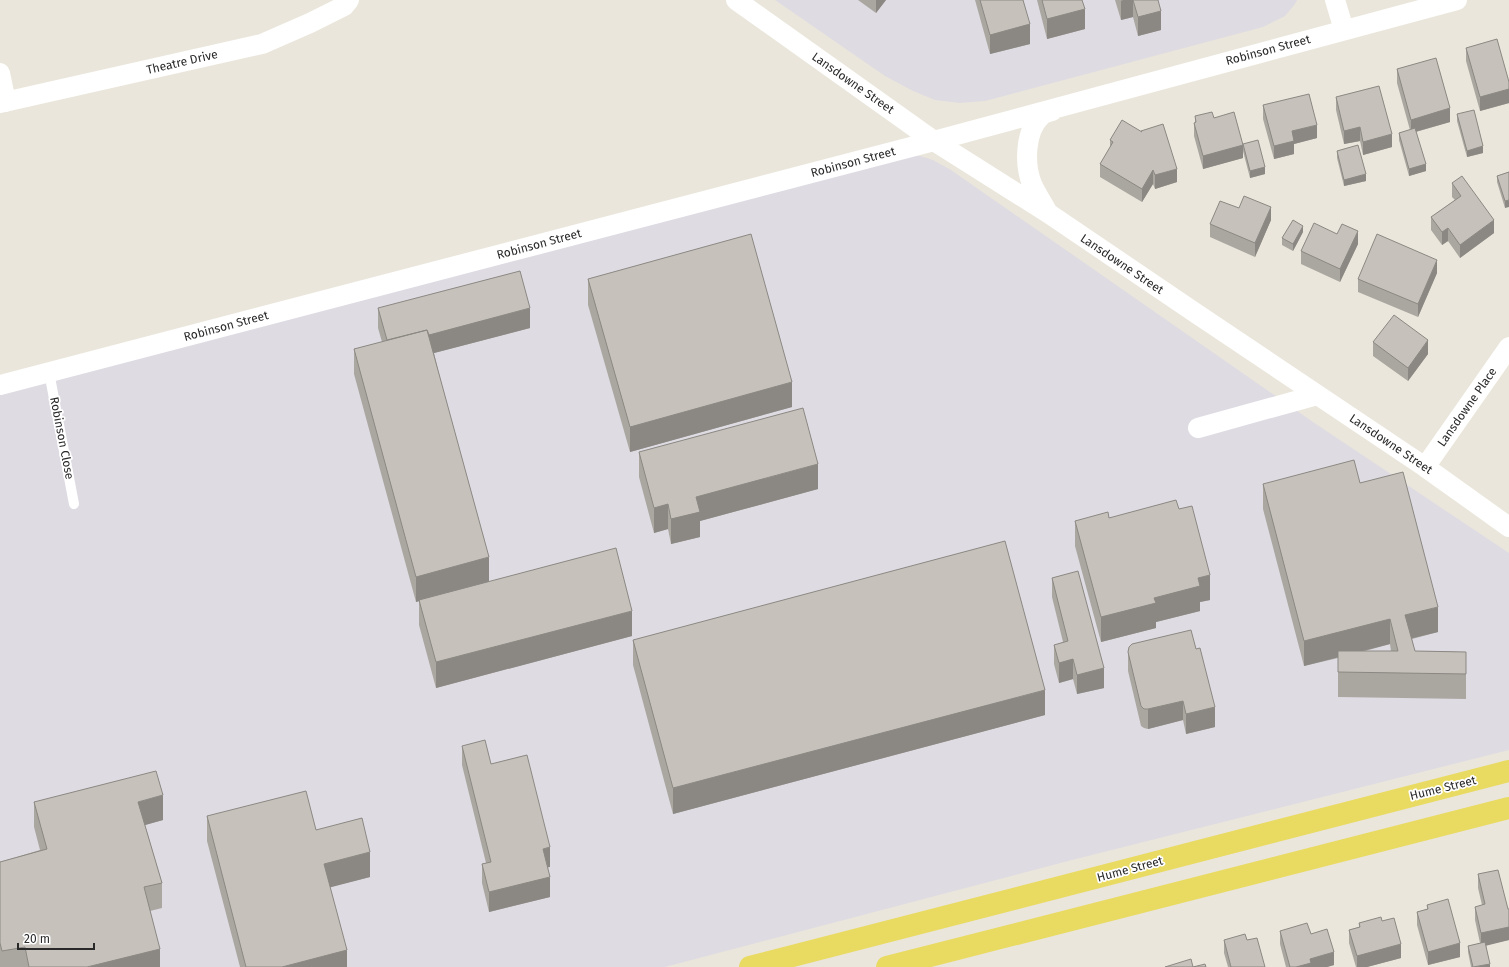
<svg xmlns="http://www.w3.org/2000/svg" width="1509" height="967" font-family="'Fira Sans',sans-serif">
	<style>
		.industrial { fill: #dedbe3 }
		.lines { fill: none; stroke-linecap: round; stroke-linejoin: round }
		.lane { stroke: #fff; stroke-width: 10 }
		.street { stroke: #fff; stroke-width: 20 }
		.primary { stroke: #e9da61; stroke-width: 22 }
		.wall { fill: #aaa7a1; fill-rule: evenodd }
		.shaded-wall { fill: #8b8883 }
		.building { fill: #c6c2bb; stroke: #8b8883 }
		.labels { text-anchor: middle; stroke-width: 3.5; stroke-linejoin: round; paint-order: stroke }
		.street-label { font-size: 12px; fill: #292929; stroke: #fff }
	</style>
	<rect width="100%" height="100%" fill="#eae6db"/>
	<path class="industrial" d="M775 0H1297L1295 4 1285 16 1263 27 985 101 960 103 935 100 913 91 885 76Z
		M904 155 920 156 933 160 951 170 1313 422 1509 553V750L1072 860 665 967H0V395Z"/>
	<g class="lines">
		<path class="lane" d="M49 372 74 504"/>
		<path class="street" d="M736 0 934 141 1048 213 1197 314 1425 467 1509 527
			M1335 0 1344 30
			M0 73 6 102
			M0 103 262 44 310 23 344 6 349 0
			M1047 211C1042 202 1036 193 1032 184 1024 164 1025 131 1041 116 1043 113 1049 112 1052 111
			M0 385 934 141 1457 0
			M1198 428 1317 395
			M1425 467 1509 347"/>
		<path class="primary" d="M750 967 1509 771
			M887 967 1509 808"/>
	</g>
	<path class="wall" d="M858 0H886L876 13Z
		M975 0H1023L1030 44 990 54Z
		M1037 0H1082L1085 29 1047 39Z
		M1115 0H1158L1161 30 1138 36 1133 17 1121 20Z
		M1466 48 1509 82V103L1480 111 1466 61Z
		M1397 69 1450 122 1416 132 1426 171 1409 176 1399 140V133L1410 130 1397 83Z
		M1336 97 1392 147 1363 155 1360 141 1344 144 1336 110Z
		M1263 105 1317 138 1294 144V154L1274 159 1263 119Z
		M1457 114 1483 153 1467 157 1457 121Z
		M1195 116 1214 118 1243 158 1203 169 1194 136V123H1195Z
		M1110 140 1177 182 1155 189 1153 184 1142 202 1100 177V164L1110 148Z
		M1243 144 1265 174 1250 178 1243 151Z
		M1337 151 1366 181 1344 186 1337 158Z
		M1509 172 1505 208 1497 182V176Z
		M1452 183 1494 233 1460 258 1448 241 1442 245 1431 230V217L1455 200 1452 197Z
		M1239 208 1271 220 1255 257 1210 237V224Z
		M1303 232 1293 251 1282 245V238Z
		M1337 234 1358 244 1340 282 1301 264V251Z
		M1437 273 1418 317 1358 292V279Z
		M588 279 792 407 630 452 588 305Z
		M378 308 530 328 434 353 489 582 632 636 436 688 419 625V601L416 602 354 374V349L382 342 378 328Z
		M1373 342 1428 354 1408 381 1373 356Z
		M639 452 818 489 700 521V537L671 544 668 529 654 533 639 477Z
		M1360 483 1438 632 1412 639 1415 651 1466 652V699L1338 697V658L1304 666 1263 509V484ZM1390 644 1391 651H1365Z
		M1179 509 1210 600 1200 602V611L1156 622V628L1101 642 1075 546V521L1109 518Z
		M1052 578 1104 688 1077 694 1073 679 1059 683 1054 664V645L1063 642 1052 597Z
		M633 640 1045 715 673 814 633 665Z
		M1128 652 1215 727 1186 734 1183 720 1148 729 1144 728 1141 726 1128 671Z
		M462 746 491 764 550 867H548L550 897 489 912 482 883V864L486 863 462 765Z
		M34 802 163 820 145 825 162 883V908L150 911 160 967H0V862L40 850 34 827Z
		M207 816 316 830 370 877 330 887 347 967H240L207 841Z
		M1478 874 1508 909H1509V940L1486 945 1490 967H1471L1468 952V946L1480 943 1475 920V907L1482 905 1478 888Z
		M1427 905 1460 957 1428 965 1417 925V912L1427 909Z
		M1382 921 1401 958 1367 967H1356L1349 943V930L1359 927V923Z
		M1280 931 1311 934 1334 965 1327 967H1286L1280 944Z
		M1224 940H1247L1265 967H1228L1224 953Z"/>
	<path class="shaded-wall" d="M876 0H886L876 13Z
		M1123 0H1133V17L1121 20V1Z
		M1085 9V29L1047 39V19Z
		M1161 11V30L1138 36V17Z
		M1030 24V44L990 54V35Z
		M1509 89V103L1480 111V97Z
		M1450 108V122L1411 133V120Z
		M1317 125V138L1294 144V154L1274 159V146L1292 131Z
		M1360 127V141L1344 144V131Z
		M1392 134V147L1363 155V142Z
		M1243 145V158L1203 169V156Z
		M1483 146V153L1467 157V151Z
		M1426 164V171L1409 176V169Z
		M1265 167V174L1250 178V171Z
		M1177 169V182L1155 189V175Z
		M1153 170V184L1142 202V189Z
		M1366 174V181L1344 186V180Z
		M1509 200V207L1505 208V201Z
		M1271 207V220L1255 257V243Z
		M1494 220V233L1460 258V245Z
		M1303 226V232L1293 251V244Z
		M1448 228V241L1442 245V232Z
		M1358 231V244L1340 282V269Z
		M1437 260V273L1418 317V304Z
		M530 308V328L388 365V345Z
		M1428 340V354L1408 381V368Z
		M792 382V407L630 452V427Z
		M818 464V489L700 521V537L671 544V519L696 497Z
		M668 504V529L654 533V508Z
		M489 557V582L416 602V577Z
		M1210 575V600L1200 602V611L1156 622V628L1101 642V617L1154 598 1198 578Z
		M1438 607V632L1405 640V615Z
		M632 611V636L436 688V662Z
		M1390 619V644L1304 666V641Z
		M1073 659V679L1059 683V663Z
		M1104 668V688L1077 694V675Z
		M1045 690V715L673 814V788Z
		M1183 701V720L1148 729V709Z
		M1215 707V727L1186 734V714Z
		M163 795V820L138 827V802Z
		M550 847V867L543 868V849Z
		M370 852V877L324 889V864Z
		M550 877V897L489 912V892Z
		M1509 927V940L1481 947V933Z
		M1460 943V957L1428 965V952Z
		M1401 944V958L1367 967H1357V956Z
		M160 949V967H87Z
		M347 950V967H282Z
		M1334 952V965L1327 967H1296L1310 959Z
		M1490 964V967H1475Z"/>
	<path class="building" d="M980 0H1023L1030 24 990 35Z
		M1042 0H1082L1085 9 1047 19Z
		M1133 0H1158L1161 11 1138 17Z
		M1497 39 1509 82V89L1480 97 1466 48Z
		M1436 58 1450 108 1411 120 1397 69Z
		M1379 86 1392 134 1363 142 1360 127 1344 131 1336 97Z
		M1309 94 1317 125 1292 131 1294 141 1274 146 1263 105Z
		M1474 110 1483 146 1467 151 1457 114Z
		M1212 112 1214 118 1234 112 1243 145 1203 156 1194 123 1196 122 1195 116Z
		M1122 120 1142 132 1141 131 1163 124 1177 169 1155 175 1153 170 1142 189 1100 164 1113 142 1110 140Z
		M1415 128 1426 164 1409 169 1399 133Z
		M1258 140 1265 167 1250 171 1243 144Z
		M1358 145 1366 174 1344 180 1337 151Z
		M1509 172V200L1505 201 1497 176Z
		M1462 176 1494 220 1460 245 1448 228 1442 232 1431 217 1461 196 1452 183Z
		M1244 196 1271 207 1255 243 1210 224 1220 201 1239 208Z
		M1293 220 1303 226 1293 244 1282 238Z
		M1314 223 1337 234 1342 224 1358 231 1340 269 1301 251Z
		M751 234 792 382 630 427 588 279Z
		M1377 234 1437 260 1418 304 1358 279Z
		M520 271 530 308 429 335 427 330 387 340 378 308Z
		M1394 315 1428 340 1408 368 1373 342Z
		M427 330 489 557 416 577 354 349Z
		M803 408 818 464 696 497 700 512 671 519 668 504 654 508 639 452Z
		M1354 460 1360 483 1403 472 1438 607 1405 615 1415 651 1466 652V674L1338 672V651H1398L1390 619 1304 641 1263 484Z
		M1176 500 1179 509 1192 506 1210 575 1198 578 1200 586 1154 598 1156 603 1101 617 1075 521 1108 512 1109 518Z
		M1005 541 1045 690 673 788 633 640Z
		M616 548 632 611 436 662 419 600Z
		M1078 571 1104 668 1077 675 1073 659 1059 663 1054 645 1068 641 1052 578Z
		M1191 630 1196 649 1200 648 1215 707 1186 714 1183 701 1148 709H1144L1141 706 1128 652 1129 647 1132 644Z
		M485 740 491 764 527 755 550 847 543 849 550 877 489 892 482 864 491 862 462 746Z
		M156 771 163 795 138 802 162 883 144 887 160 949 87 967H29L25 947 2 951 0 943V862L47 849 34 802Z
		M306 791 316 830 362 818 370 852 324 864 347 950 282 967H246L207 816Z
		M1498 870 1508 909H1509V927L1481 933 1475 907 1485 904 1478 874Z
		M1448 899 1460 943 1428 952 1417 912 1428 909 1427 905Z
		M1381 917 1382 921 1394 918 1401 944 1357 956 1349 930 1360 927 1359 923Z
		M1307 923 1311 934 1327 929 1334 952 1310 959 1311 963 1296 967H1290L1280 931Z
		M1245 934 1247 940 1257 938 1265 967H1231L1224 940Z
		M1485 942 1490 964 1473 967 1468 946Z
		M1191 959 1193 967 1205 964 1206 967H1165Z"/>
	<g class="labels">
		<g class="street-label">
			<text transform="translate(1268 50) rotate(-15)" y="4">Robinson Street</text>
			<text transform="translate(182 62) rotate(-13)" y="4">Theatre Drive</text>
			<text transform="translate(853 83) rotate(35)" y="4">Lansdowne Street</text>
			<text transform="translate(853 162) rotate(-15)" y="4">Robinson Street</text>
			<text transform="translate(539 244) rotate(-15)" y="4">Robinson Street</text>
			<text transform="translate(1122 264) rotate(34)" y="4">Lansdowne Street</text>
			<text transform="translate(226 326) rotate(-15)" y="4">Robinson Street</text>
			<text transform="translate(1467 407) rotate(-55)" y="4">Lansdowne Place</text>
			<text transform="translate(62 438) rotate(79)" y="4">Robinson Close</text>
			<text transform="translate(1391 444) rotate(34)" y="4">Lansdowne Street</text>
			<text transform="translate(1443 788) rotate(-14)" y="4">Hume Street</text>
			<text transform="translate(1130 869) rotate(-15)" y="4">Hume Street</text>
		</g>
	</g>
	<path d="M18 943v6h76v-6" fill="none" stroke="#292929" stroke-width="2"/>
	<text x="24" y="943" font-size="12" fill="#292929" stroke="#ffffff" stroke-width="3" paint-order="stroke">20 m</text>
</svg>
